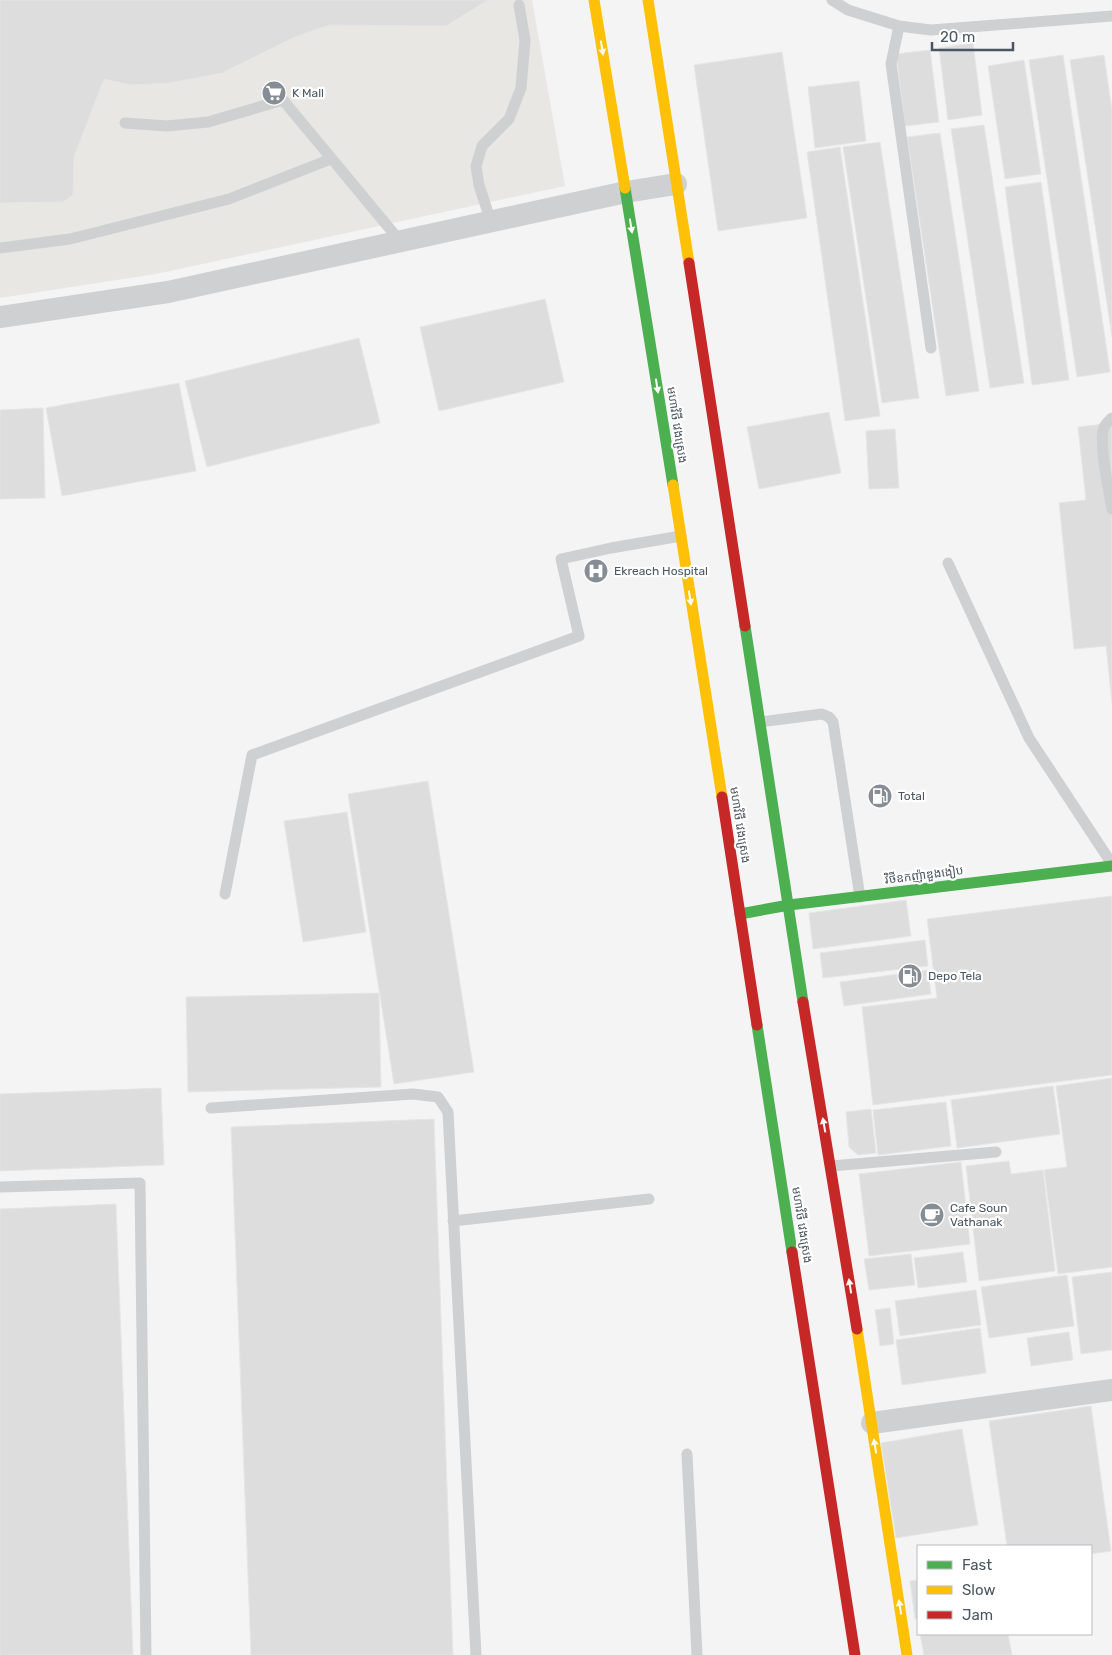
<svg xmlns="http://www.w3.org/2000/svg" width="1112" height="1655" font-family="Rubik,'Noto Sans Khmer',sans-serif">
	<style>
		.commercial { fill: #e8e7e3 }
		.building { fill: #ddddde; stroke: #e5e6e7 }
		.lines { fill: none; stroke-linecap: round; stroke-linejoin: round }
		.lane { stroke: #ced0d2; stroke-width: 11 }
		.street { stroke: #ced0d2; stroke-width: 22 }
		.fast { stroke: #4caf50; stroke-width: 11 }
		.slow { stroke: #ffc107; stroke-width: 11 }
		.jam { stroke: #c62828; stroke-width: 11 }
		.oneway { fill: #f6fbf6 }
		.labels { text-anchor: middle; stroke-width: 4.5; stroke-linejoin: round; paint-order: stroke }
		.poi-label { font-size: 12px; fill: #4a5661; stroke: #fff; text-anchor: start }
		.street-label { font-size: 12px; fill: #4a5661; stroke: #fff }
	</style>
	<rect width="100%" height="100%" fill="#f4f4f4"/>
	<path class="commercial" d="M0 0H532L565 186 156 274 0 298Z"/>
	<path class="building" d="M0 0H488L446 26 329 25 295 37 222 73 170 83 131 85 104 79 74 157 73 195 63 202 0 203Z
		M973 43 982 115 948 120 939 48Z
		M930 50 939 122 905 126 896 54Z
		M782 52 807 218 718 231 694 65Z
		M1063 55 1110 372 1077 377 1029 60Z
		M1104 55 1112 110V337L1070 60Z
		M1024 60 1041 174 1005 179 988 66Z
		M859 81 866 141 815 148 808 87Z
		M984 125 1024 383 990 388 951 129Z
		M940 133 979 391 946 396 907 137Z
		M880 142 919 398 882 403 843 147Z
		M840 147 880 416 845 421 807 152Z
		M1041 182 1069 380 1032 385 1005 187Z
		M545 299 564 382 439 411 420 327Z
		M359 338 380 423 207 467 185 381Z
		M179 383 196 471 62 496 46 408Z
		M43 408 45 498 0 499V410Z
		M829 412 841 473 759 489 747 427Z
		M1112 423V703L1106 646 1074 649 1059 503 1086 500 1078 427Z
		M895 429 899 488 869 489 866 431Z
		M428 781 474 1072 394 1084 348 794Z
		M347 812 366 932 303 942 284 821Z
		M1112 896V1075L873 1105 862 1007 937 998 927 919Z
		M906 900 911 936 813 949 809 913Z
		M925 940 928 966 823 978 820 953Z
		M928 970 931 994 844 1006 840 982Z
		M379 993 381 1087 188 1092 186 997Z
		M1112 1078V1267L1058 1274 1044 1170 1067 1167 1056 1086Z
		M1053 1086 1060 1134 957 1148 951 1100Z
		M161 1088 164 1165 0 1171V1094Z
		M946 1102 951 1146 878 1155 873 1110Z
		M871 1109 876 1153 858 1155 849 1147 846 1112Z
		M434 1119 453 1655H251L231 1127Z
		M1009 1161 1011 1174 1043 1170 1055 1271 979 1281 966 1166Z
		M961 1162 970 1244 869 1256 859 1174Z
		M116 1204 133 1655H0V1209Z
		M963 1252 967 1282 918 1288 914 1258Z
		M911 1254 915 1285 869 1290 864 1259Z
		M1112 1272V1350L1081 1354 1072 1277Z
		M1067 1275 1074 1326 989 1338 981 1287Z
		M976 1290 981 1325 900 1336 895 1301Z
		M890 1308 894 1344 880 1346 875 1310Z
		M980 1328 986 1373 902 1385 896 1340Z
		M1069 1332 1073 1360 1031 1366 1027 1338Z
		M1091 1406 1111 1551 1091 1554V1546H1007L989 1421Z
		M962 1429 978 1525 896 1538 881 1443Z
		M918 1580V1618L915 1619 910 1581Z
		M920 1634H1008L1012 1655H924Z"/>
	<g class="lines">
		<path class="lane" d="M832 0 848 10 899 26 931 30 1112 16
			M899 26 891 64 931 348
			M125 123 167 126 208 122 283 100 400 241
			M491 222 479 185 476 166 482 146 509 119 521 88 525 40 519 5
			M0 248 70 239 229 199 331 159
			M1112 418C1109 421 1106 423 1104 427 1098 442 1109 491 1112 509
			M948 563 1029 738 1112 864
			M760 722 822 714 829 717 833 722 860 897
			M225 894 252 755 579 636 561 559 611 548 681 536
			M211 1108 413 1094 438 1097 448 1112 476 1655
			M831 1166 996 1152
			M0 1187 140 1183 146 1655
			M453 1221 649 1199
			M687 1454 697 1655"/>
		<path class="street" d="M0 317 168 292 626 192 676 184
			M872 1423 1112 1390"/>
		<path class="fast" d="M625 188 673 485
			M745 626 803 1002
			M740 914 789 905 1112 866
			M757 1025 792 1252"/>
		<path class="slow" d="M594 0 625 188
			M648 0 689 263
			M673 485 722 797
			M857 1329 907 1655"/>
		<path class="jam" d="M689 263 745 626
			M722 797 757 1025
			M803 1002 857 1329
			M792 1252 855 1655"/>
	</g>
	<defs><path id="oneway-solid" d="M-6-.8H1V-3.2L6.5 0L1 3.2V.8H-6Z" transform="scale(1.25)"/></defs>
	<g class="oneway">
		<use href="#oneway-solid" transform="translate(602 48) rotate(81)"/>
		<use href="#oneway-solid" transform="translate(631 226) rotate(81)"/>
		<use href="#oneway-solid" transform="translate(657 386) rotate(81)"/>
		<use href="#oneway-solid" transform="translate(690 598) rotate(81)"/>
		<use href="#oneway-solid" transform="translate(824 1125) rotate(-100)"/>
		<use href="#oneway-solid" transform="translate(850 1286) rotate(-99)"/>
		<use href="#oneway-solid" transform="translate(875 1446) rotate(-99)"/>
		<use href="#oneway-solid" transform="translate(900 1607) rotate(-99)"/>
	</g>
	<defs>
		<symbol id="supermarket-disc" viewBox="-11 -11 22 22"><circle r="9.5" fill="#868d94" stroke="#fff"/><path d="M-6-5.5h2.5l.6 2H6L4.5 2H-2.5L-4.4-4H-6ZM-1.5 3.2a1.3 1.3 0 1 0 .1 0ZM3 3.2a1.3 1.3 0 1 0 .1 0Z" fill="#fff"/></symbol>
		<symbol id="hospital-disc" viewBox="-11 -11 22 22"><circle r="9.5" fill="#868d94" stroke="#fff"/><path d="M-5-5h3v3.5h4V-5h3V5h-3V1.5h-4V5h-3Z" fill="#fff"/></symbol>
		<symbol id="fuel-disc" viewBox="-11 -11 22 22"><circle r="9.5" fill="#868d94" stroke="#fff"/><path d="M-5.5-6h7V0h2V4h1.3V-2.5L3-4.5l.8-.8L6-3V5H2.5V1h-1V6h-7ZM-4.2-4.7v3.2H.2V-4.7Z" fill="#fff"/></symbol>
		<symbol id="cafe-disc" viewBox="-11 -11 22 22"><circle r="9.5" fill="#868d94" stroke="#fff"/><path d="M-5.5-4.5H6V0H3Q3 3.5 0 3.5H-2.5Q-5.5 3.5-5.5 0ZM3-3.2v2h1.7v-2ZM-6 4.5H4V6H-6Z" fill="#fff"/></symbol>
	</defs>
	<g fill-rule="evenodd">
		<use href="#supermarket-disc" x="260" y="79" width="28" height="28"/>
		<use href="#hospital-disc" x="582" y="557" width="28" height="28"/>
		<use href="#fuel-disc" x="866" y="782" width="28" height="28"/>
		<use href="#fuel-disc" x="896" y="962" width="28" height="28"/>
		<use href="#cafe-disc" x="918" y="1201" width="28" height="28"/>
	</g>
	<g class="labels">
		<g class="poi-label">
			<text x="292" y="97">K Mall</text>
			<text x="614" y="575">Ekreach Hospital</text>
			<text x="898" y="800">Total</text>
			<text x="928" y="980">Depo Tela</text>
			<text x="950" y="1212">Cafe Soun<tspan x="950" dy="14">Vathanak</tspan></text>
		</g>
		<g class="street-label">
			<text transform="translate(677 425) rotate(81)" y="4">មហាវិថី វេងស្រេង</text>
			<text transform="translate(740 825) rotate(81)" y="4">មហាវិថី វេងស្រេង</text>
			<text transform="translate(924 875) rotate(-7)" y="4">វិថីឧកញ៉ាឌួងងៀប</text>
			<text transform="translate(802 1225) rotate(81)" y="4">មហាវិថី វេងស្រេង</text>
		</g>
	</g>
	<rect x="917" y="1545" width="175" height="90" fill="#ffffff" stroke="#b7bbc0"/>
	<rect x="927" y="1561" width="25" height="8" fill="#4caf50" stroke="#b7bbc0"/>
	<text x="962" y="1570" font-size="15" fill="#4a5661">Fast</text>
	<rect x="927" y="1586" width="25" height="8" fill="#ffc107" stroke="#b7bbc0"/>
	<text x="962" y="1595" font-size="15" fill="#4a5661">Slow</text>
	<rect x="927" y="1611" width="25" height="8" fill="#c62828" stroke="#b7bbc0"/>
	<text x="962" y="1620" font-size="15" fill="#4a5661">Jam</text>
	<path d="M932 42v8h81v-8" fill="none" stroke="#4a5661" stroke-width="2.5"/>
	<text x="940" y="42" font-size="15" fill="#4a5661" stroke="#ffffff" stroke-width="4" paint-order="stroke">20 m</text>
</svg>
